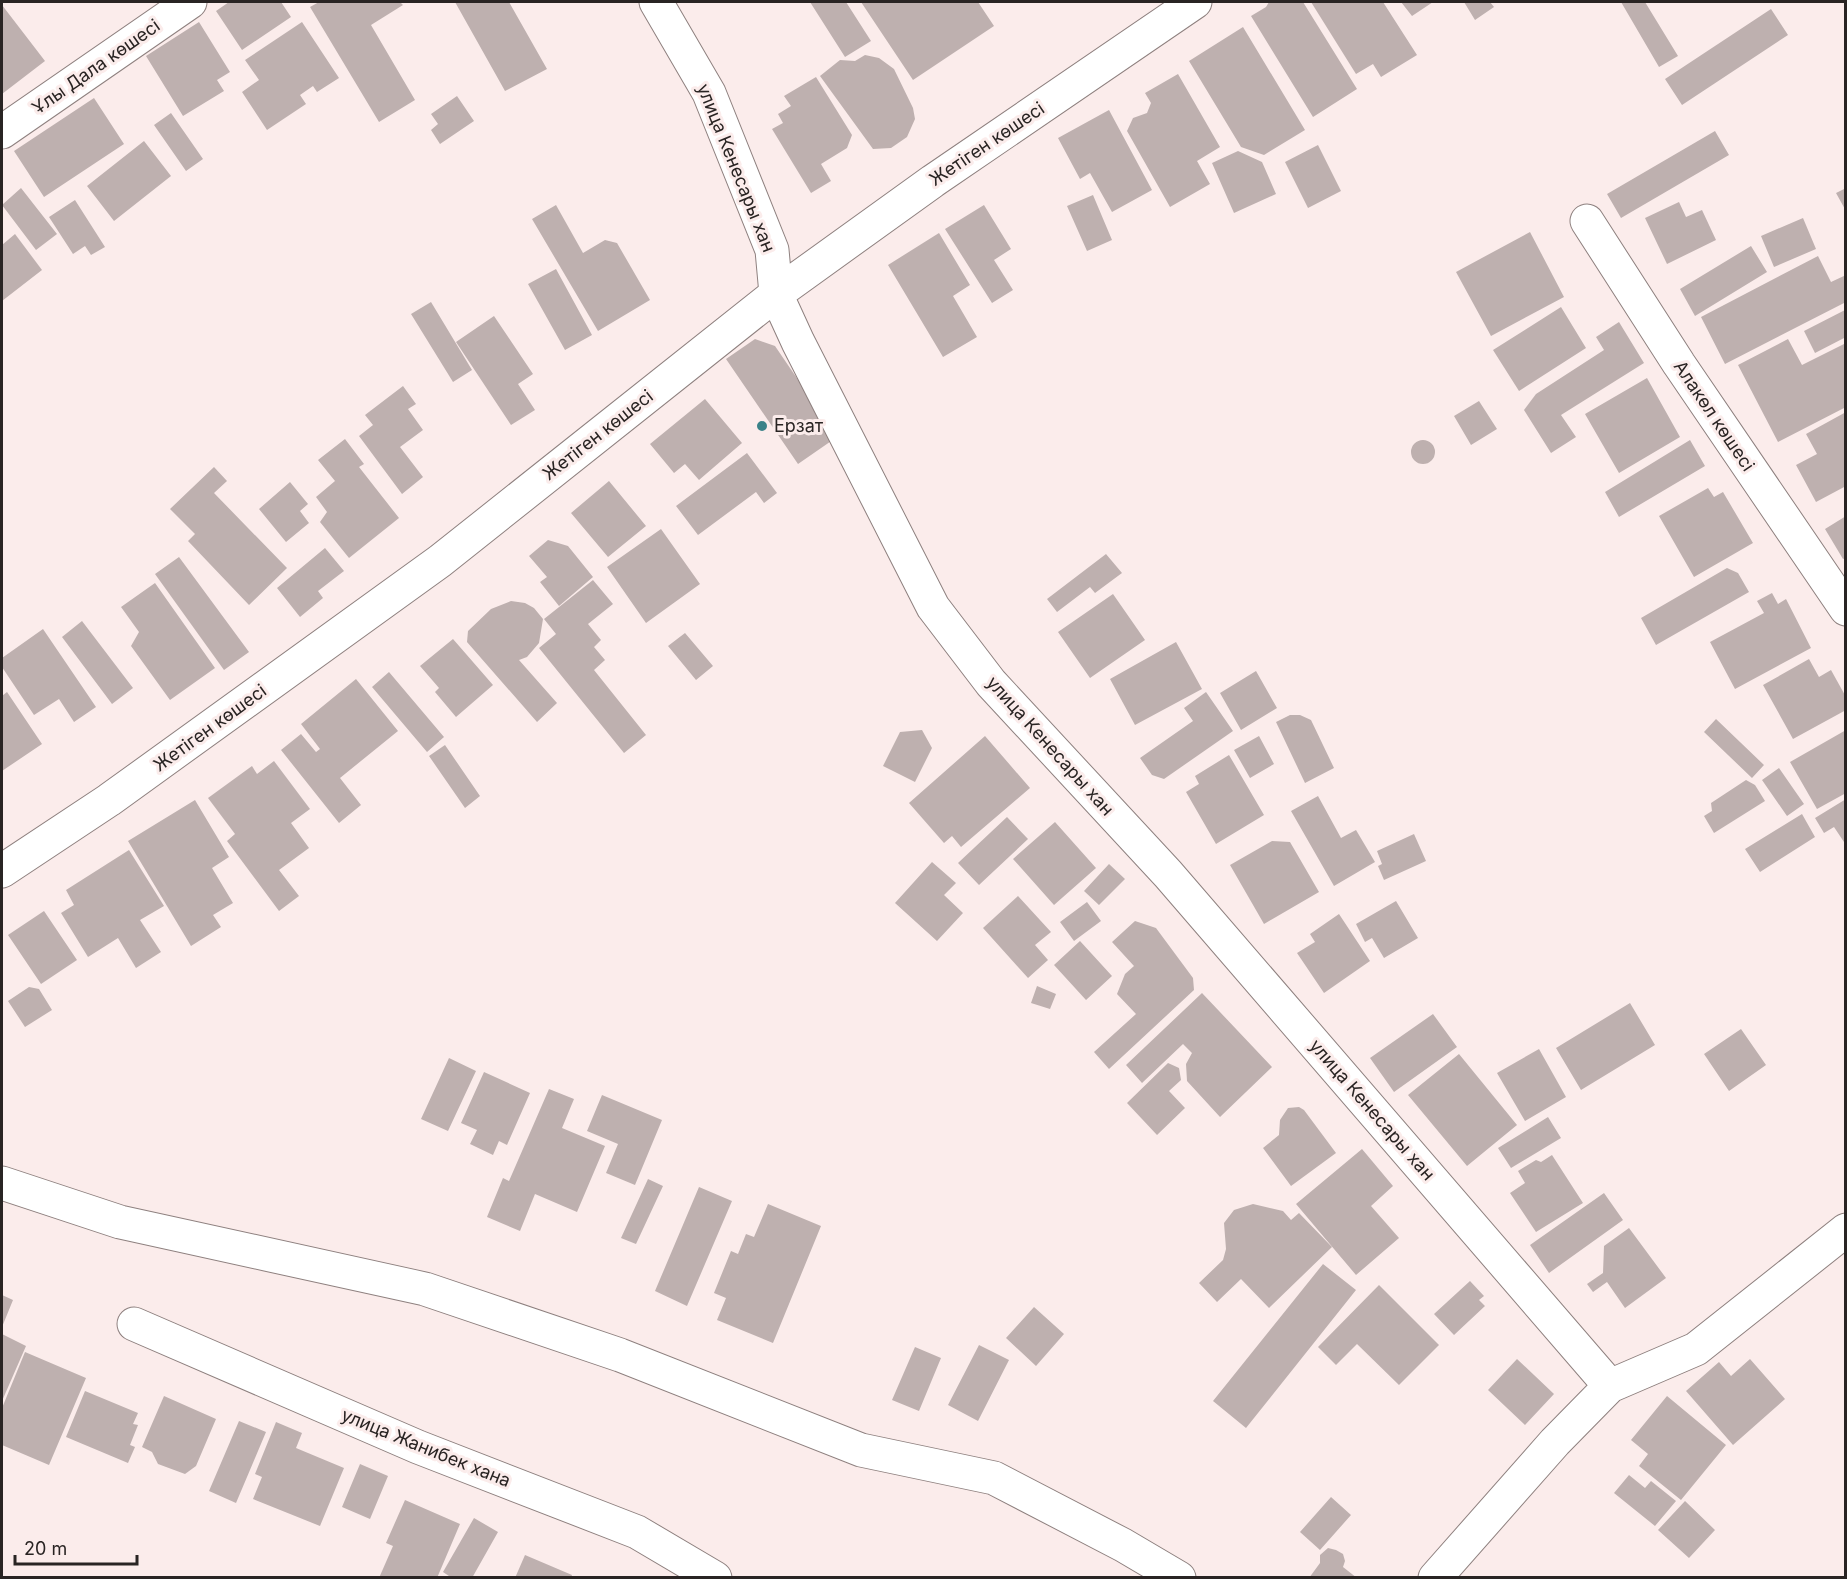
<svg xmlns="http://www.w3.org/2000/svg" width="1847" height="1579" font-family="Inter,sans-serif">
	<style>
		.building { fill: #beb0af }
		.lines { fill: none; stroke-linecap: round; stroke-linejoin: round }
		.street-casing { stroke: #8e807f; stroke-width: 35 }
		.street { stroke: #fff; stroke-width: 33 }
		.poi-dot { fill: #3a8288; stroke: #fbeceb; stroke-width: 2 }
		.labels { text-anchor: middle; stroke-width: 6; stroke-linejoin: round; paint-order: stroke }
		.street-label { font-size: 18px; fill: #292423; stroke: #fbeceb }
		.poi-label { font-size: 18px; fill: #292423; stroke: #fbeceb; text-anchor: start }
	</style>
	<rect width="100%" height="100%" fill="#fbeceb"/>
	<path class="building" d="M229 2H281L291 17 242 50 216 11Z
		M319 2H400L403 5 371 25 415 100 379 122 310 7Z
		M455 2H509L547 69 505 91Z
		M810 2H846L871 41 845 57Z
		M861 2H978L994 26 913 80Z
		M1269 2H1303L1357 89 1313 117 1251 16 1266 7Z
		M1311 2H1383L1417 55 1381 77 1373 64 1356 74Z
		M1401 2H1433L1412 16Z
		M1464 2H1490L1494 7 1475 20Z
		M1621 2H1645L1678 56 1659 67Z
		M2 5 45 61 2 94Z
		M1771 9 1788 35 1682 105 1665 79Z
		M199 22 230 72 217 80 224 91 183 116 146 56Z
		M302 22 339 78 317 92 313 86 300 95 306 104 267 130 242 92 259 80 245 60Z
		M1243 27 1305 130 1264 155 1241 147 1189 61Z
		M865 55 879 58 894 69 913 108 915 119 907 137 891 148 873 149 820 76 840 60 855 61Z
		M1178 74 1220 147 1197 161 1210 184 1170 207 1127 131 1133 118 1147 113 1151 103 1145 93Z
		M816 77 852 135 847 148 821 164 831 181 811 193 772 129 783 123 778 114 791 106 784 96Z
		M457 96 474 121 440 144 431 130 438 124 431 114Z
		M94 98 124 144 44 197 14 151Z
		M1109 110 1152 190 1112 212 1090 173 1080 179 1058 138Z
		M171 113 203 159 186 171 154 125Z
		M1715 131 1729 155 1621 218 1607 194Z
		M144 141 171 176 114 221 87 186Z
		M1318 145 1341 191 1308 208 1285 162Z
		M1238 151 1262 162 1276 194 1234 213 1212 163Z
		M21 188 57 234 36 250 2 205Z
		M1846 188V211L1836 193Z
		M1093 195 1112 240 1087 251 1067 206Z
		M75 200 105 247 91 255 85 246 73 254 49 217Z
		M1679 202 1686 217 1702 210 1716 240 1667 264 1645 218Z
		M556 205 583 253 605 240 617 243 650 300 598 331 532 219Z
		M984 205 1011 249 994 260 1013 290 992 303 945 229Z
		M1803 218 1816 249 1774 267 1761 236Z
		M1530 232 1564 297 1491 336 1456 272Z
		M939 233 970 285 953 296 977 337 943 357 888 265Z
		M15 234 42 270 2 301V245Z
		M1751 246 1767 272 1695 316 1680 289Z
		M1818 256 1831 282 1846 275V302L1725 364 1701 317Z
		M556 269 592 335 565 350 528 284Z
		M431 302 472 370 453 382 411 314Z
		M1561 307 1586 348 1519 391 1493 350Z
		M1845 310 1846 337 1815 353 1804 331Z
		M494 316 533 374 518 384 535 410 511 425 456 342Z
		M1619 322 1644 363 1561 415 1576 437 1551 453 1524 410 1536 394 1604 350 1596 337Z
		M755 339 775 346 837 437 798 464 726 359Z
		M1788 339 1802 365 1846 343V407L1778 442 1738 365Z
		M1647 378 1680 437 1619 473 1585 414Z
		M403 386 416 404 408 409 423 430 400 447 423 477 402 494 359 436 373 425 365 415Z
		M705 399 742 443 699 480 685 464 674 473 650 444Z
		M1479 401 1497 429 1471 445 1454 416Z
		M1846 412V486L1816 502 1796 465 1817 454 1806 434Z
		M345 439 364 464 359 467 399 518 349 558 320 522 327 512 316 497 335 481 318 460Z
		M1411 452a12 12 0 1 1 24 0a12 12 0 1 1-24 0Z
		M1690 440 1705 466 1619 517 1605 492Z
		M747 453 777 493 764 503 756 492 698 535 676 506Z
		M214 467 227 481 214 493 287 568 249 605 188 541 195 534 170 509Z
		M609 481 646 526 608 557 571 513Z
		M290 482 308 504 300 511 309 523 286 542 259 509Z
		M1708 488 1714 497 1723 492 1753 543 1694 577 1659 516Z
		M1846 516V558L1843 559 1825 529Z
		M661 529 700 584 646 623 607 567Z
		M548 540 568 546 593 577 559 606 540 582 547 577 529 556Z
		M325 548 344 571 318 591 323 598 300 617 277 588Z
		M1106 554 1122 573 1095 593 1090 587 1057 612 1047 599Z
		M179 557 249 652 224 670 155 574Z
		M1727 568 1738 573 1749 592 1656 645 1641 618Z
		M593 580 613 604 588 624 601 640 594 647 605 660 594 670 646 735 624 753 539 648 556 634 544 619Z
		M155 583 215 668 170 700 131 646 139 632 121 607Z
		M1772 593 1778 604 1786 599 1811 648 1735 689 1710 642 1764 613 1757 601Z
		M1113 594 1145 640 1090 678 1058 632Z
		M511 601 525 603 534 608 543 619 539 643 527 657 519 660 557 703 537 722 467 642 468 631 491 609Z
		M82 621 133 688 112 704 62 637Z
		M43 629 96 707 74 722 59 699 34 715 2 667V658Z
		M685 633 713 666 696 680 668 646Z
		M453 639 493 685 456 717 435 692 439 688 420 666Z
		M1176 642 1202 689 1135 725 1110 679Z
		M1809 659 1819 677 1831 670 1846 697V710L1793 739 1763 685Z
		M1256 671 1277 708 1241 730 1220 693Z
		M389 672 444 737 427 752 372 687Z
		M356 679 398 731 340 778 361 805 339 823 281 750 301 734 316 752 320 749 301 724Z
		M7 692 42 744 2 771V696Z
		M1206 692 1233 731 1164 779 1152 775 1140 758 1193 721 1184 708Z
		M1290 715H1300L1311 720 1334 768 1305 783 1276 722Z
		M1716 719 1764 765 1752 778 1704 732Z
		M922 730 932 748 915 782 883 766 900 732Z
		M1846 730V793L1817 809 1790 762Z
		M985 736 1030 788 961 847 952 836 944 843 909 803Z
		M1259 736 1274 764 1250 778 1234 750Z
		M445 745 480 796 465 808 429 756Z
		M1229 755 1264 815 1216 844 1186 792 1199 784 1195 776Z
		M274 761 310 809 291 823 309 848 279 870 299 896 279 911 227 841 235 834 208 798 252 766 257 774Z
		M1779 768 1804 804 1787 816 1762 780Z
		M1746 780 1755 785 1765 801 1714 833 1704 816 1712 811 1711 803Z
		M1318 796 1341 838 1356 830 1375 862 1334 886 1291 811Z
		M1846 799V845L1834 827 1824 833 1815 818Z
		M195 800 229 857 212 868 233 903 213 915 221 927 191 946 128 841Z
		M1802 814 1815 837 1760 872 1745 849Z
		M1007 817 1028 839 979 885 958 863Z
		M1055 822 1096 868 1054 905 1013 859Z
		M1414 834 1426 861 1384 880 1378 866 1382 864 1377 851Z
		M1272 841 1290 842 1319 892 1264 924 1230 865Z
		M129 850 164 906 140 920 161 952 136 968 118 938 88 957 61 913 74 905 66 890Z
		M932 862 956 883 944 895 963 913 937 941 895 903Z
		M1109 864 1125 879 1099 905 1084 891Z
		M1018 896 1051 932 1035 945 1048 960 1028 978 983 928Z
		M1396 901 1418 938 1384 958 1372 938 1365 942 1356 924Z
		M1087 902 1101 921 1074 941 1060 922Z
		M44 911 77 960 41 984 8 935Z
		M1339 914 1370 961 1324 993 1297 953 1315 942 1310 934Z
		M1135 921 1156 928 1193 978 1194 990 1109 1069 1094 1052 1136 1014 1117 994 1125 974 1134 966 1112 942Z
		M1080 941 1112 976 1086 1000 1054 965Z
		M1037 986 1056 994 1050 1009 1031 1003Z
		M29 987 39 989 52 1010 25 1027 8 1001Z
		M1202 993 1272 1067 1220 1117 1187 1081 1186 1064 1192 1053 1183 1044 1142 1083 1126 1065Z
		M1630 1003 1655 1045 1581 1090 1556 1048Z
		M1433 1014 1457 1047 1394 1092 1370 1058Z
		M1741 1029 1766 1065 1729 1091 1704 1054Z
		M1539 1049 1566 1097 1525 1121 1497 1073Z
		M1459 1054 1517 1125 1467 1166 1408 1095Z
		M449 1058 476 1071 448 1131 421 1119Z
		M1168 1063 1179 1068 1181 1080 1169 1091 1185 1108 1157 1135 1127 1103Z
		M484 1072 530 1093 507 1145 499 1141 493 1155 470 1144 477 1130 461 1123Z
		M549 1089 574 1099 562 1128 605 1146 577 1212 535 1194 520 1231 487 1217 503 1178 509 1181Z
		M602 1095 662 1120 635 1185 606 1173 618 1144 587 1131Z
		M1299 1107 1304 1110 1336 1153 1291 1186 1263 1148 1279 1135 1280 1120 1288 1108Z
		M1548 1117 1561 1138 1511 1168 1498 1148Z
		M1362 1149 1393 1186 1371 1206 1399 1238 1356 1275 1296 1204Z
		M1552 1155 1583 1203 1536 1232 1510 1193 1525 1183 1518 1171 1536 1160 1541 1162Z
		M648 1179 663 1186 636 1244 621 1238Z
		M699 1187 732 1201 687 1306 655 1291Z
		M1604 1193 1623 1220 1549 1273 1530 1245Z
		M768 1204 821 1226 773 1343 717 1320 726 1298 714 1293 731 1251 738 1254 746 1234 754 1237Z
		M1253 1204 1283 1211 1291 1220 1299 1213 1332 1247 1269 1308 1241 1279 1217 1302 1199 1283 1223 1260 1226 1249 1224 1223 1234 1210Z
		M1629 1228 1666 1278 1625 1308 1607 1282 1593 1292 1587 1284 1603 1273 1604 1246Z
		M1323 1264 1356 1290 1246 1428 1213 1401Z
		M1470 1281 1484 1296 1479 1300 1485 1306 1454 1335 1434 1314Z
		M1379 1285 1439 1345 1399 1385 1357 1344 1336 1365 1318 1347Z
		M2 1295 13 1300 2 1327Z
		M1034 1307 1064 1334 1036 1366 1006 1338Z
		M2 1334 26 1346 2 1401Z
		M979 1345 1009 1360 978 1421 948 1405Z
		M915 1347 941 1358 919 1411 892 1400Z
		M25 1352 86 1378 49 1465 2 1445V1408Z
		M1517 1359 1554 1394 1525 1425 1488 1390Z
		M1750 1359 1785 1399 1733 1445 1686 1391 1719 1362 1731 1376Z
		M85 1391 138 1413 133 1424 138 1425 130 1445 135 1447 128 1463 66 1437Z
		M164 1396 216 1419 196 1466 185 1474 158 1464 152 1452 142 1447Z
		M1667 1396 1726 1445 1681 1500 1639 1466 1648 1454 1631 1440Z
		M239 1421 266 1432 236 1503 209 1491Z
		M276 1422 302 1433 296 1448 344 1468 320 1526 253 1499 262 1477 255 1474Z
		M360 1464 388 1476 370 1519 342 1507Z
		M1629 1475 1645 1488 1651 1481 1676 1501 1655 1526 1614 1493Z
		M1331 1497 1351 1515 1320 1550 1300 1532Z
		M405 1500 460 1524 437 1578H379L393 1546 386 1543Z
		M1685 1501 1715 1530 1689 1558 1658 1530Z
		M474 1518 498 1532 472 1578H452L443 1572Z
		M1328 1548 1336 1550 1343 1554 1345 1561 1343 1567 1357 1578H1309L1320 1563V1555Z
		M525 1555 572 1575 571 1578H515Z"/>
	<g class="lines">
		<defs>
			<path id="street" d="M656 2 709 93 772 250 776 294 798 342 933 607 991 683 1168 874 1610 1386
				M2 132 190 2
				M1587 221 1679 364 1846 609
				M2 871 109 800 440 561 776 294 933 181 1195 2
				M2 1183 120 1222 425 1289 620 1355 861 1450 994 1478 1123 1545 1179 1578
				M134 1324 418 1447 637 1532 715 1578
				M1435 1578 1555 1442 1610 1386 1696 1349 1846 1230"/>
		</defs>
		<use href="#street" class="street-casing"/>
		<use href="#street" class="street"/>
	</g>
	<circle class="poi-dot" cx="762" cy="426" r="6"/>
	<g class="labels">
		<g class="street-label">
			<text transform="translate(96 67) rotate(-35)" y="6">Ұлы Дала көшесі</text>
			<text transform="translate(987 144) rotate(-34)" y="6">Жетіген көшесі</text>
			<text transform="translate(736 168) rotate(68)" y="6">улица Кенесары хан</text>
			<text transform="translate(1714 416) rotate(56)" y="6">Алакөл көшесі</text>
			<text transform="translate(598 435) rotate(-38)" y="6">Жетіген көшесі</text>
			<text transform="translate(210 728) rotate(-36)" y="6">Жетіген көшесі</text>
			<text transform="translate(1050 746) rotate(48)" y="6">улица Кенесары хан</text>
			<text transform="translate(1372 1110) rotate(49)" y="6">улица Кенесары хан</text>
			<text transform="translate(426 1448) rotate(22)" y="6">улица Жанибек хана</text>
		</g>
		<g class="poi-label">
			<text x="774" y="432">Ерзат</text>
		</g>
	</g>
	<rect width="1847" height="1579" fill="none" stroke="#292423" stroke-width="6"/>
	<path d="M15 1555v9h122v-9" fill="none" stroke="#292423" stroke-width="3"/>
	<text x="24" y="1555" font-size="18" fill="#292423" stroke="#fbeceb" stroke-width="4.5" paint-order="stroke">20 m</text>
</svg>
